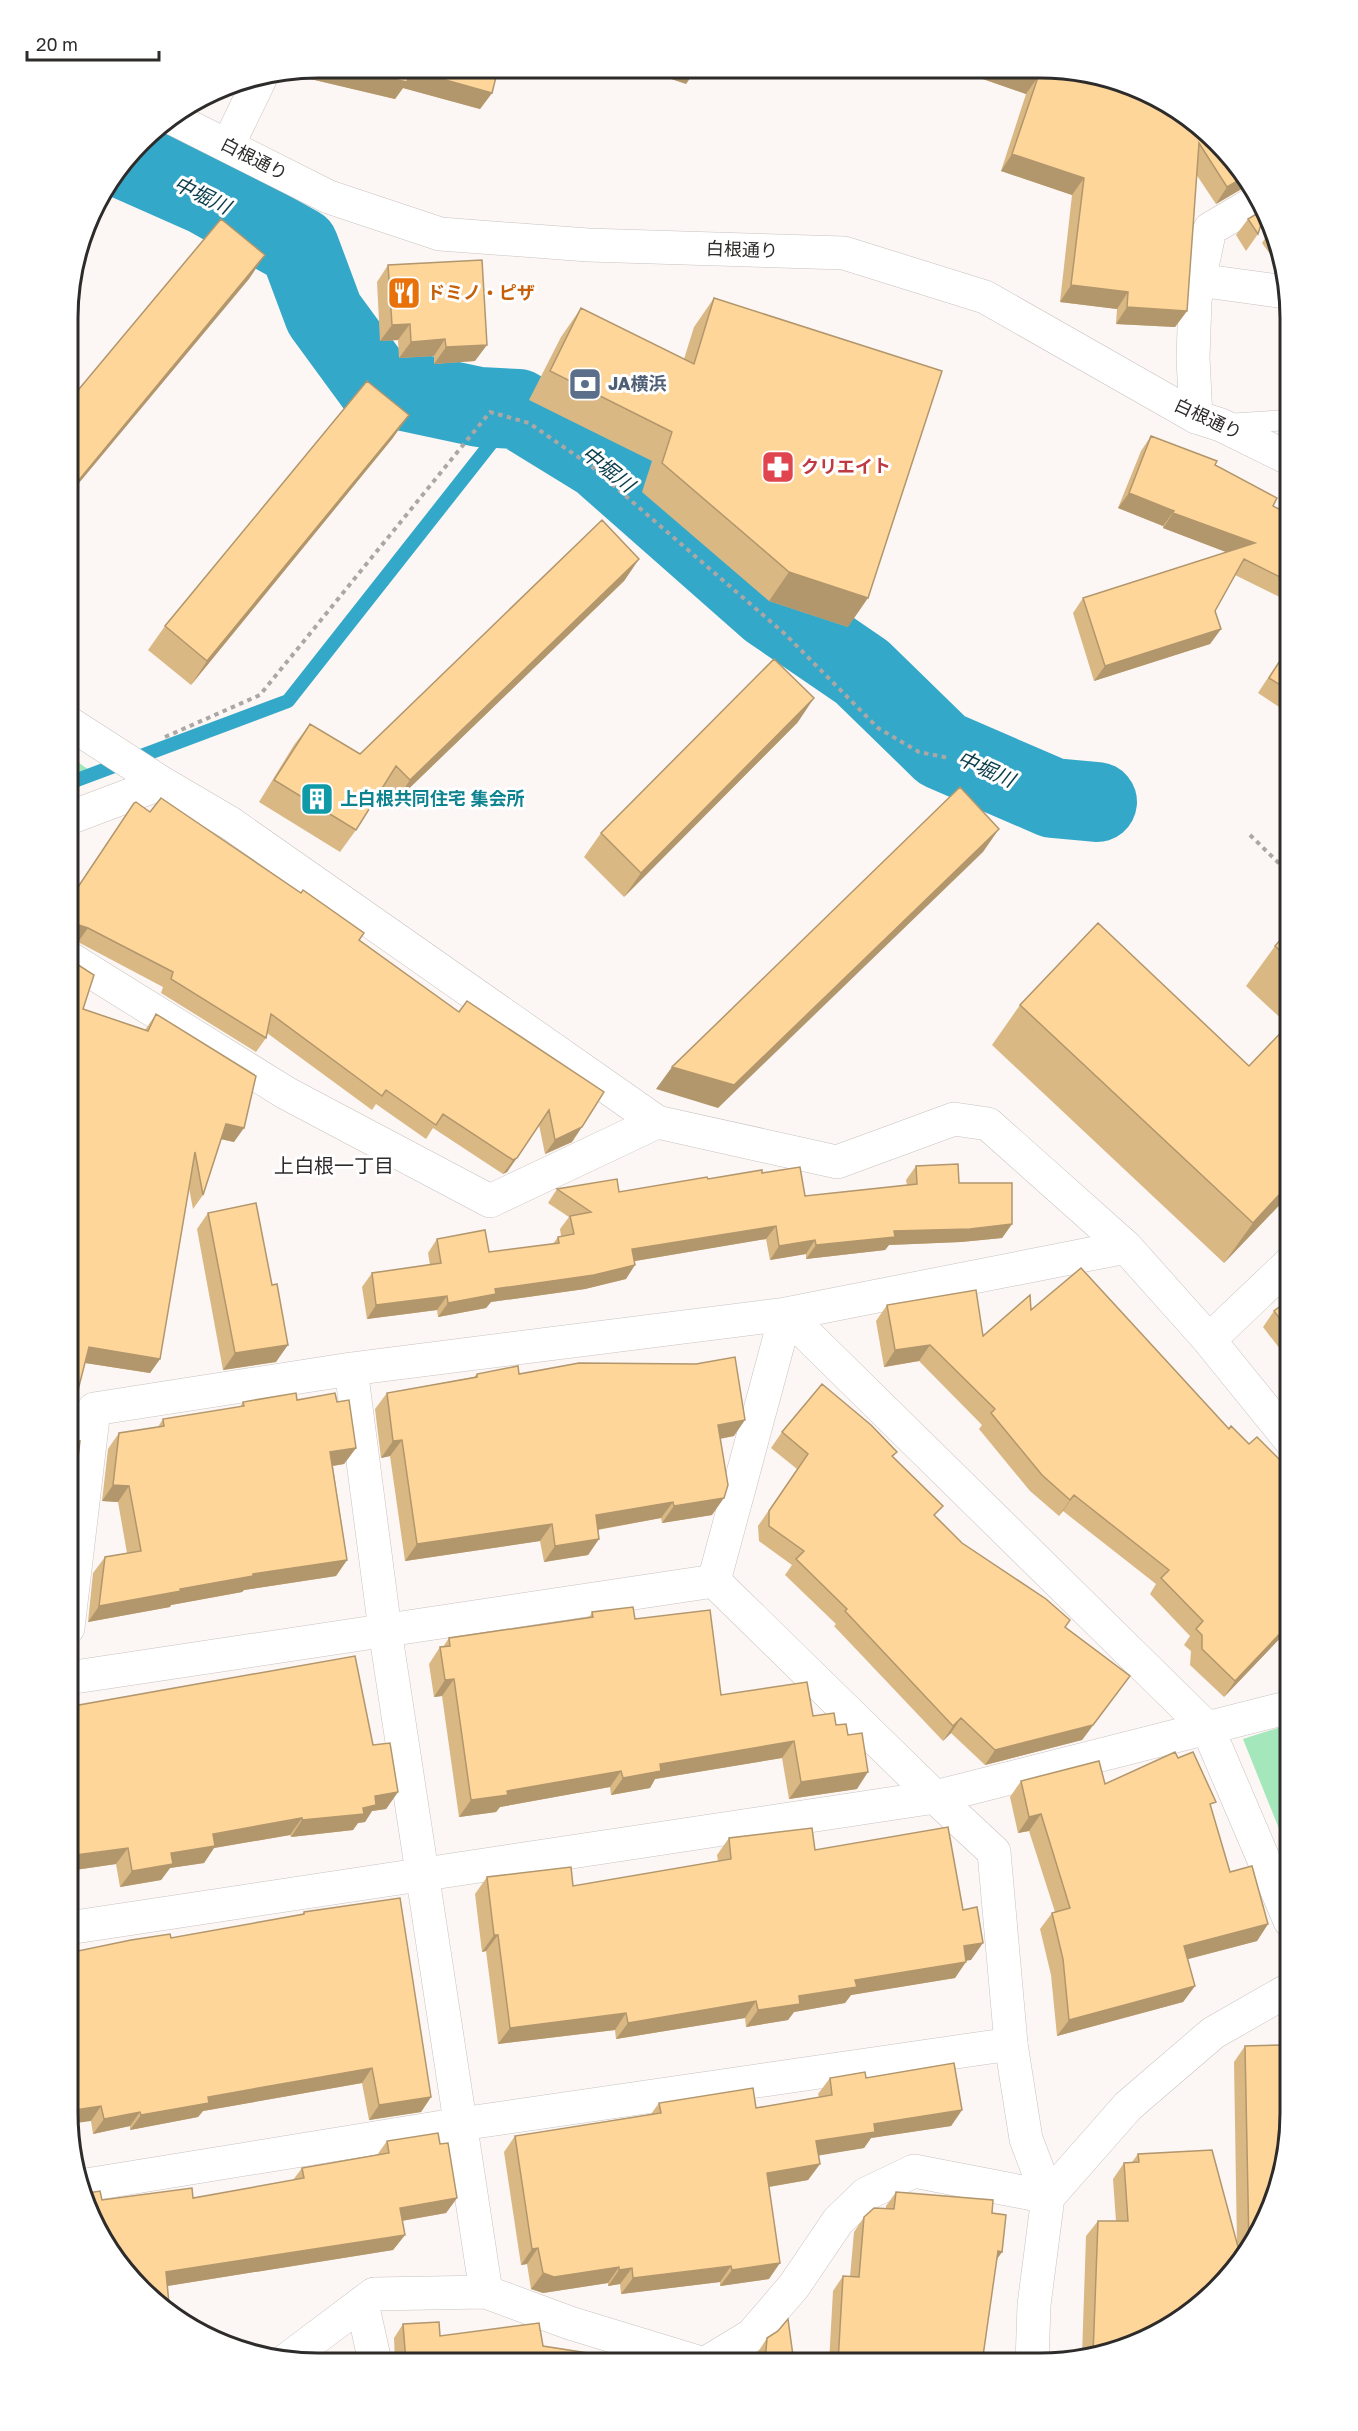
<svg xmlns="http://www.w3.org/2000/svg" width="1358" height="2431" font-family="'Golos Text','Noto Sans JP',sans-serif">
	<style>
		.green { fill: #a3e7ba }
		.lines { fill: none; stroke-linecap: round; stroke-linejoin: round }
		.stream { stroke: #34a8c9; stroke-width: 14 }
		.river { stroke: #34a8c9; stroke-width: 80 }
		.service-casing { stroke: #c8c3c1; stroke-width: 21 }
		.minor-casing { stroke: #c8c3c1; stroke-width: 34 }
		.tertiary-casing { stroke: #c8c3c1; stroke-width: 34 }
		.path { stroke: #aba7a5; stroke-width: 4; stroke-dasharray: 4.5 4.5; stroke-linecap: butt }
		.service { stroke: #fff; stroke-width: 20 }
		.minor { stroke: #fff; stroke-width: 33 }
		.tertiary { stroke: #fff; stroke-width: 33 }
		.wall { fill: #dab884 }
		.shaded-wall { fill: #b2966c }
		.building { fill: #fed69a; stroke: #b2966c; stroke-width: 1.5 }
		.labels { text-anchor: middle; stroke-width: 6; stroke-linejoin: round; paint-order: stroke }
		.street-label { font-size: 18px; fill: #2e2c2b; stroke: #fff }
		.food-label { font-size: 18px; font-weight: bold; fill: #c56008; stroke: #fff; text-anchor: start }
		.service-label { font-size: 18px; font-weight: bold; fill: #4e5e75; stroke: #fff; text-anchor: start }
		.health-label { font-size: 18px; font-weight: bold; fill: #be3a42; stroke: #fff; text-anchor: start }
		.culture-label { font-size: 18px; font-weight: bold; fill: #0d838f; stroke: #fff; text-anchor: start }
		.water-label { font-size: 20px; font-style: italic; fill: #0a3d4b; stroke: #fff }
		.neighbourhood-label { font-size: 20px; fill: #2e2c2b; stroke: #fff }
		.rim { fill: none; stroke: #2e2c2b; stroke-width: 3 }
	</style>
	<rect width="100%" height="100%" fill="#fcf6f4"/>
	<path class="green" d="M69 756 92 772 69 780Z
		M1290 1724V1856L1243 1739Z"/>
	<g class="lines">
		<path class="stream" d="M69 783 288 701 518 409"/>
		<path class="river" d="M129 161 208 196 299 247 324 314 376 385 479 407 518 409 601 460 770 609 862 672 942 750 1053 798 1097 802"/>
		<defs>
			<path id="service" d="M1226 424 1287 420 1290 422"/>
			<path id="minor" d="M1198 280 1286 292
				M1196 417 1193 358 1195 300 1210 229 1259 200
				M69 723 162 783 230 823 657 1122 837 1162 954 1119 988 1124 1126 1247 1209 1340 1290 1440
				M69 818 162 783
				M69 958 286 1093 490 1201 657 1122
				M1209 1340 1290 1263
				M351 1369 385 1630 486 2292
				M714 1581 786 1314 1208 1729 1290 1921
				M68 1628 94 1409 351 1369 786 1314 1126 1247
				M68 1928 935 1797 1290 1707
				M80 2186 461 2124 1011 2044
				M362 2303 375 2362
				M285 2361 374 2294 486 2292 570 2323 701 2363
				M706 2363 752 2335 794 2286 838 2221 866 2194 914 2171 1048 2197"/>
			<path id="tertiary" d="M172 118 329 197 440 234 588 245 844 253 985 297 1196 417 1221 425 1290 459
				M228 145 260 79
				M68 1678 714 1581 935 1797 994 1852 1011 2044 1026 2139 1048 2197
				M1032 2363 1034 2305 1048 2197 1128 2106 1213 2033 1290 1989"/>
		</defs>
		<use href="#service" class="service-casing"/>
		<use href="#minor" class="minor-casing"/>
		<use href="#tertiary" class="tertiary-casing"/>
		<path class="path" d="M165 737 260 695 490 412 529 423 591 466 785 634 878 728 919 752 949 758
			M1250 835 1290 874"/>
		<use href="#service" class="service"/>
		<use href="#minor" class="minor"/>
		<use href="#tertiary" class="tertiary"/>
	</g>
	<path class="wall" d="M318 68 492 93 480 109 403 88 395 99 302 77 303 70Z
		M960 71 1088 72 1150 93 1248 179 1250 184 1216 204 1196 174 1187 311 1175 327 1116 324 1117 309 1060 302 1072 195 1001 171 1026 94Z
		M1248 219 1258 234 1246 251 1236 235Z
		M1272 228 1277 237 1283 272 1262 243Z
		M388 265 475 361 434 364V356L399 358 398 340 380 341 377 282Z
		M714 298 848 627 769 601 642 492 652 461 529 400 561 337 581 308 684 359 694 327Z
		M409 415 392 439 191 685 148 650 165 626Z
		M1151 436 1215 465 1273 506 1290 515V602L1235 575 1215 611 1221 629 1210 644 1094 681 1073 613 1083 598 1227 552 1163 528V526L1118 508 1141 451Z
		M639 559 624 581 395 802 381 789 356 830 340 852 259 802 294 745 310 724 360 754Z
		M1290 644V714L1258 693Z
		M798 722 624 897 584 857 601 833Z
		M150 812 359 940 459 1012 467 1001 572 1142 545 1154 539 1125 507 1172 503 1174 433 1128 426 1139 376 1104 372 1110 267 1033 266 1038 256 1052 161 993 163 987 78 942 69 939 74 892Z
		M1290 929V1194L1224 1263 992 1045 1020 1005 1249 1066 1288 1025 1246 986 1275 946Z
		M83 1009 145 1030 156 1014 234 1142 221 1139 203 1195 193 1209 189 1188 160 1359 150 1373 85 1363Z
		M916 1166 959 1183 1012 1224 1002 1238 961 1242 889 1245 885 1250 806 1259V1254L770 1260 766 1239 635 1261 626 1279 585 1289 491 1302 486 1308 438 1317 437 1310 367 1319 362 1287 372 1273 430 1265 428 1253 437 1239 489 1252 553 1244 558 1237 561 1236 560 1229 569 1217 548 1203 557 1189 619 1192 762 1173 805 1196 907 1185 906 1180Z
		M208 1213 276 1362 223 1370 197 1229Z
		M1290 1299V1362L1263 1327 1274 1311Z
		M887 1305 983 1336 1031 1310 1229 1429 1249 1444 1290 1470V1639L1287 1631 1224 1697 1190 1665 1191 1651 1184 1645 1190 1636 1150 1594 1156 1584 1063 1511 1059 1516 1030 1491 979 1429 982 1425 919 1361 884 1367 876 1321Z
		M477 1374H519L734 1436 720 1439 712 1515 662 1523 661 1518 598 1530 599 1539 588 1555 544 1562 540 1541 405 1561 390 1456 381 1458 375 1409 387 1393 474 1377Z
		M1290 1385V1396L1286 1391Z
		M297 1400 337 1402 356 1448 344 1464 333 1466 347 1560 336 1576 244 1590 242 1592 171 1605 170 1607 88 1622 93 1573 105 1557 127 1553 118 1502 102 1501 108 1449 119 1433 158 1427 163 1419 240 1407 243 1402Z
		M782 1432 897 1452 893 1457 936 1517 962 1543 1065 1627 1130 1676 1082 1740 985 1765 951 1733 943 1741 834 1626 836 1624 785 1575 792 1565 759 1541 758 1526 797 1469 771 1448Z
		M592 1612 635 1619 721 1695 813 1716 836 1725 857 1789 789 1799 782 1758 655 1779 650 1788 611 1795 610 1787 500 1807 496 1812 459 1817 442 1696 434 1697 429 1664 440 1647H443L449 1638 589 1618Z
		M373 1745 398 1792 386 1809 372 1811 365 1822 358 1823 353 1830 291 1837 290 1835 214 1848 204 1863 170 1868 161 1880 120 1887 116 1864 68 1871Z
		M1178 1758 1211 1808 1230 1872 1268 1924 1257 1941 1188 1959 1195 1986 1183 2002 1057 2036 1051 1975 1040 1929 1052 1913 1055 1912 1029 1831 1018 1833 1010 1797 1021 1781 1105 1784Z
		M729 1838 815 1850 971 1960H966L955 1978 851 1995 845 2003 794 2012 788 2020 746 2027 745 2018 616 2039 615 2030 498 2044 486 1951 482 1952 475 1894 487 1877 573 1886 718 1861 717 1855Z
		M304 1912 431 2097 421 2112 369 2120 362 2083 203 2111 198 2117 130 2130V2126L93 2134 91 2121 171 1938 302 1915Z
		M1245 2046 1272 2208 1238 2266 1121 2350 1082 2356 1086 2236 1098 2221H1116L1113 2179 1124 2163 1132 2162 1138 2154 1237 2246 1234 2062Z
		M830 2078H866L962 2110 951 2126 871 2138 864 2148 818 2155 820 2164 808 2180 769 2187V2279L720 2286V2282L621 2294 620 2284 608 2286V2283L543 2293 531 2289 527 2264 521 2265 504 2152 515 2136 651 2114 659 2103 756 2108 819 2097 818 2094Z
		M387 2141 440 2144 457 2198 446 2213 402 2221 405 2235 393 2250 167 2286 102 2200 193 2198 293 2180 302 2168 377 2155Z
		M896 2192 992 2213 1002 2252 996 2260 982 2363H829L833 2291 843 2276 850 2277 854 2232 864 2217 886 2208V2206Z
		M403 2324 440 2336 543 2346 646 2362H395L394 2338Z
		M767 2338 794 2363H755L756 2355Z"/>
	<path class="shaded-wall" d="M318 68 410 70 492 93 480 109 403 88 395 99 302 77 307 70Z
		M641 69 696 70 686 84Z
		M948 71H958L956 74Z
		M960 71 1022 72 1038 77 1026 94Z
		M1012 154 1084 178 1072 195 1001 171Z
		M1246 176 1250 184 1216 204 1227 187Z
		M265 255 249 279 69 495V492Z
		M1071 285 1128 292 1117 309 1060 302Z
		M1127 307 1187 311 1175 327 1116 324Z
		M410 324 398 340 380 341 392 325Z
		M445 339 434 356 399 358 411 342Z
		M487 345 475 361 434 364 446 347Z
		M409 415 392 439 191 685 207 661Z
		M1129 493 1174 511 1163 526 1118 508Z
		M1173 513 1255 543 1244 559 1163 528Z
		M639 559 624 581 395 802 410 780Z
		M789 572 868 598 848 627 769 601Z
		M1221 629 1210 644 1094 681 1105 666Z
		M814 698 798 722 624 897 641 873Z
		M999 829 983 852 718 1108 656 1089 672 1067Z
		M79 925 88 928 78 942 69 939V928Z
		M226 1124 244 1128 234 1142 216 1138Z
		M582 1127 572 1142 545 1154 555 1140Z
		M517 1158 507 1172 503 1174 513 1160Z
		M1290 1183V1194L1224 1263 1253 1223Z
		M1012 1224 1002 1238 961 1242 889 1245 885 1250 806 1259 816 1245 894 1231Z
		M776 1226 766 1239 623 1263 632 1249Z
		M815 1240 806 1254 770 1260 779 1246Z
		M635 1265 626 1279 585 1289 491 1302 486 1308 438 1317 448 1303 495 1289Z
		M447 1296 437 1310 367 1319 376 1305Z
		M288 1345 276 1362 223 1370 235 1353Z
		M930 1345 919 1361 884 1367 895 1350Z
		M89 1347 160 1359 150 1373 79 1362Z
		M745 1420 734 1436 707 1441 718 1425Z
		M402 1440 390 1456 381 1458 393 1441Z
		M356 1448 344 1464 319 1468 330 1452Z
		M68 1483H75L68 1493Z
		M113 1485 129 1486 118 1502 102 1501Z
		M1074 1495 1063 1511 1059 1516 1070 1500Z
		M724 1498 712 1515 662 1523 674 1506Z
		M673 1502 661 1518 584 1532 596 1515Z
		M552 1524 540 1541 405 1561 417 1544Z
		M599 1539 588 1555 544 1562 555 1546Z
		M347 1560 336 1576 244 1590 242 1592 171 1605 170 1607 88 1622 99 1606 253 1574Z
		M1290 1623V1626L1287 1631 1224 1697 1235 1681Z
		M1130 1676 1082 1740 985 1765 995 1750Z
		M454 1679 442 1696 434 1697 445 1680Z
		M961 1718 951 1733 943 1741 953 1726Z
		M794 1741 782 1758 655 1779 650 1788 611 1795 623 1778 660 1764Z
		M621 1771 610 1787 500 1807 496 1812 459 1817 471 1800 507 1791Z
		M868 1772 857 1789 789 1799 801 1782Z
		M398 1792 386 1809 372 1811 365 1822 358 1823 353 1830 291 1837 302 1820 363 1808 375 1796Z
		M1041 1814 1029 1831 1018 1833 1029 1817Z
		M302 1818 290 1835 214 1848 204 1863 170 1868 161 1880 120 1887 132 1871 213 1834Z
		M128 1848 116 1864 68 1871V1856Z
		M1268 1924 1257 1941 1173 1963 1184 1946Z
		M494 1935H498L486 1951 482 1952Z
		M983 1943 971 1960 952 1963 964 1946Z
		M966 1962 955 1978 851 1995 845 2003 794 2012 788 2020 746 2027 758 2010 799 1996 855 1980Z
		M1195 1986 1183 2002 1057 2036 1069 2020Z
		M756 2001 745 2018 616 2039 628 2023Z
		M626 2013 615 2030 498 2044 510 2028Z
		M372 2068 362 2083 203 2111 198 2117 130 2130 141 2115 208 2097Z
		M431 2097 421 2112 369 2120 379 2105Z
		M101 2106 91 2121 69 2124 68 2111Z
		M962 2110 951 2126 871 2138 864 2148 804 2158 816 2141 874 2124Z
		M140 2112 130 2126 93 2134 104 2119Z
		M820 2164 808 2180 756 2189 767 2173Z
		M457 2198 446 2213 389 2223 400 2208Z
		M405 2235 393 2250 155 2288 166 2272Z
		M538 2248 527 2264 521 2265 532 2249Z
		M998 2251 1002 2252 992 2266Z
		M780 2263 769 2279 720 2286 732 2270Z
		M731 2266 720 2282 621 2294 633 2278Z
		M619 2267 608 2283 543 2293 531 2289 543 2273Z
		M632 2268 620 2284 608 2286 619 2270Z"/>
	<path class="building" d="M343 68 498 69 492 93 410 70 407 82Z
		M1022 72H1088L1150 93 1205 130 1246 176 1227 187 1199 143 1187 311 1127 307 1128 292 1071 285 1084 178 1012 154 1038 77Z
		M1263 210 1265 212 1258 234 1248 219Z
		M221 219 265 255 69 492V401Z
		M482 260 487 345 446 347 445 339 411 342 410 324 392 325 388 265Z
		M714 298 942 371 868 598 789 572 662 463 672 432 550 371 581 308 694 364Z
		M367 381 409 415 207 661 165 626Z
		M1151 436 1217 461 1215 465 1277 498 1273 506 1290 515V582L1244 559 1215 611 1221 629 1105 666 1083 598 1255 543 1173 513 1174 511 1129 493Z
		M602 520 639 559 410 780 396 766 356 830 274 780 310 724 360 754Z
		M1290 645V691L1269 678Z
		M774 659 814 698 641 873 601 833Z
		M960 787 999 829 734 1085 672 1067Z
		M161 798 301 893 303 890 364 933 359 940 459 1012 467 1001 604 1092 582 1127 555 1140 549 1110 517 1158 513 1160 443 1114 436 1125 386 1090 382 1096 271 1014 266 1038 171 979 173 972 88 928 79 925 69 928V870L74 893 134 803 136 802 150 812Z
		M1098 923 1249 1066 1290 1023V1183L1253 1223 1020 1005Z
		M1290 929V960L1275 946Z
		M69 959 94 975 83 1009 148 1031 156 1014 256 1076 244 1128 226 1124 203 1195 195 1152 160 1359 89 1347 68 1429Z
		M958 1164 959 1183H1012V1224L970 1229 894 1231 895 1237 816 1245 815 1240 779 1246 776 1226 632 1249 635 1265 594 1275 495 1289 496 1294 448 1303 447 1296 376 1305 372 1273 441 1263 437 1239 485 1230 489 1252 559 1243 558 1237 574 1234 570 1216 591 1212 557 1189 617 1179 619 1192 707 1177 708 1179 762 1170V1173L800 1167 805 1196 917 1184 916 1166Z
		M256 1203 272 1285 277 1284 288 1345 235 1353 208 1213Z
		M1081 1268 1229 1429 1231 1426 1249 1444 1257 1437 1290 1470V1623L1235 1681 1202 1649V1635L1196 1629 1203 1621 1161 1578 1169 1570 1074 1495 1070 1500 1042 1475 991 1413 995 1409 930 1345 895 1350 887 1305 976 1290 983 1336 1030 1295 1031 1310Z
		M1290 1299V1332L1274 1311Z
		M735 1357 745 1420 718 1425 728 1485 724 1498 674 1506 673 1502 596 1515 599 1539 555 1546 552 1524 417 1544 402 1440 393 1441 387 1393 477 1377V1374L518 1366 519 1374 579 1363 696 1364Z
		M822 1384 871 1425 897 1452 892 1456 943 1506 934 1515 962 1543 1046 1599 1070 1620 1065 1627 1130 1676 1093 1725 995 1750 961 1718 953 1726 845 1611 847 1609 796 1559 804 1551 769 1526V1511L808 1454 782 1432Z
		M296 1393 297 1400 335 1393 337 1402 349 1400 356 1448 330 1452 347 1560 253 1574V1576L180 1589 181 1591 99 1606 105 1557 141 1551 129 1486 113 1485 119 1433 164 1426 163 1419 244 1406 243 1402Z
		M80 1441 75 1483H68V1443Z
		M633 1607 635 1619 710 1610 721 1695 807 1682 813 1716 834 1713 836 1725 846 1724 848 1735 862 1733 868 1772 801 1782 794 1741 660 1764 661 1771 623 1778 621 1771 507 1791 508 1795 471 1800 454 1679 445 1680 440 1647 450 1646 449 1638 593 1617 592 1612Z
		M355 1656 373 1745 390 1743 398 1792 375 1796 376 1805 363 1808 364 1814 302 1820V1818L213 1834 215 1846 171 1853 173 1864 132 1871 128 1848 68 1856V1707Z
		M1175 1752 1178 1758 1193 1752 1216 1802 1210 1804 1230 1872 1252 1866 1268 1924 1184 1946 1195 1986 1069 2020 1063 1959 1052 1913 1070 1908 1041 1814 1029 1817 1021 1781 1099 1761 1105 1784Z
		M948 1827 963 1910 977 1907 983 1943 964 1946 966 1962 855 1980 857 1987 799 1996 800 2004 758 2010 756 2001 628 2023 626 2013 510 2028 498 1935H494L487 1877 571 1867 573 1886 731 1859 729 1838 812 1828 815 1850Z
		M400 1898 431 2097 379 2105 372 2068 208 2097 209 2103 141 2115 140 2112 104 2119 101 2106 68 2111V1953L131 1940 170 1934 171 1938 304 1914V1912Z
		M1284 2045 1286 2146 1272 2208 1249 2247 1245 2046Z
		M954 2063 962 2110 874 2124 875 2132 816 2141 820 2164 767 2173 780 2263 732 2270 731 2266 633 2278 632 2268 619 2270V2267L554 2277 543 2273 538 2248 532 2249 515 2136 661 2113 659 2103 753 2088 756 2108 832 2095 830 2078 865 2072 866 2078Z
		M438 2133 440 2144 448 2143 457 2198 400 2208 405 2235 166 2272 170 2314 165 2311 110 2252 81 2194 100 2191 102 2200 192 2188 193 2198 304 2178 302 2168 389 2153 387 2141Z
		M1212 2150 1238 2247 1248 2245V2249L1238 2266 1192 2312 1121 2350 1093 2355 1098 2221H1128L1124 2163 1139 2162 1138 2154Z
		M896 2192 993 2200 992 2213 1006 2215 1002 2252 998 2251 982 2363H838L843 2276 859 2277 864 2217 874 2208 894 2209Z
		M788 2319 794 2363H765L767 2338 778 2331Z
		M439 2322 440 2336 539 2323 543 2346 646 2362H406L403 2324Z"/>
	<defs>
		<symbol id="restaurant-square" viewBox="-11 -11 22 22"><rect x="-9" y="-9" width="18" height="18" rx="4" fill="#e8710a" stroke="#fff"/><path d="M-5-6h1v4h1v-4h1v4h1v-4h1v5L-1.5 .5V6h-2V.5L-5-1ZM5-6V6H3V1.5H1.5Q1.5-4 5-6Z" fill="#fff"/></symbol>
		<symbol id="bank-square" viewBox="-11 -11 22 22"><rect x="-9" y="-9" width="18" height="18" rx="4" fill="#5c6f8a" stroke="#fff"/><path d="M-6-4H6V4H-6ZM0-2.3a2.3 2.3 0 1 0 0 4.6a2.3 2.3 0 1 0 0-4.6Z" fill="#fff"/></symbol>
		<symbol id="pharmacy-square" viewBox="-11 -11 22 22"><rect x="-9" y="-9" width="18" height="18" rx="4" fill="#e0444e" stroke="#fff"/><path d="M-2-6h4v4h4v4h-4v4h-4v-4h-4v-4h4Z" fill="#fff"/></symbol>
		<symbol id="building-square" viewBox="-11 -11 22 22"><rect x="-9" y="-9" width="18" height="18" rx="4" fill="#0f9aa8" stroke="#fff"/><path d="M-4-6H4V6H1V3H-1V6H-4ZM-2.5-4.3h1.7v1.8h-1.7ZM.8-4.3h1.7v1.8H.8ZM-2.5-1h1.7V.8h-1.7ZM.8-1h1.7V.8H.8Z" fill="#fff"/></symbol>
	</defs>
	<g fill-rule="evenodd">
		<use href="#restaurant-square" x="385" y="274" width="38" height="38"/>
		<use href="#bank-square" x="566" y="365" width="38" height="38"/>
		<use href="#pharmacy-square" x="759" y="448" width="38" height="38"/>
		<use href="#building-square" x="298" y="780" width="38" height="38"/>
	</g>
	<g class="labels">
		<g class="street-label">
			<text transform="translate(254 159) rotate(27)" y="6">白根通り</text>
			<text transform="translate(742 250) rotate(2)" y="6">白根通り</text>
			<text transform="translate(1208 419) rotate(25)" y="6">白根通り</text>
		</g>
		<g class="food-label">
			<text x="427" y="299">ドミノ・ピザ</text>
		</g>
		<g class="service-label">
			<text x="608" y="390">JA横浜</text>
		</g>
		<g class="health-label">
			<text x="801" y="473">クリエイト</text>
		</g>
		<g class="culture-label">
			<text x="340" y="805">上白根共同住宅 集会所</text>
		</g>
		<g class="water-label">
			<text transform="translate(202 195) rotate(26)" y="7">中堀川</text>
			<text transform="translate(608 469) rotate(38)" y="7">中堀川</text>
			<text transform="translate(986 769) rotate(24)" y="7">中堀川</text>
		</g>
		<g class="neighbourhood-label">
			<text x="334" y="1173">上白根一丁目</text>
		</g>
	</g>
	<path d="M0 0H1358V2431H0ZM318 78H1040A240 240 0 0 1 1280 318V2113A240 240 0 0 1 1040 2353H318A240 240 0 0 1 78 2113V318A240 240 0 0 1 318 78Z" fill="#fff" fill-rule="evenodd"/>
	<path class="rim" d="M318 78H1040A240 240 0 0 1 1280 318V2113A240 240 0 0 1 1040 2353H318A240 240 0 0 1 78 2113V318A240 240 0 0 1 318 78Z"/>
	<path d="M27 51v9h132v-9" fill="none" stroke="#2e2c2b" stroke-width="3"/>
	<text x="36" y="51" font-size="18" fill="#2e2c2b" stroke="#ffffff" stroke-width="4.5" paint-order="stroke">20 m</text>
</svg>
